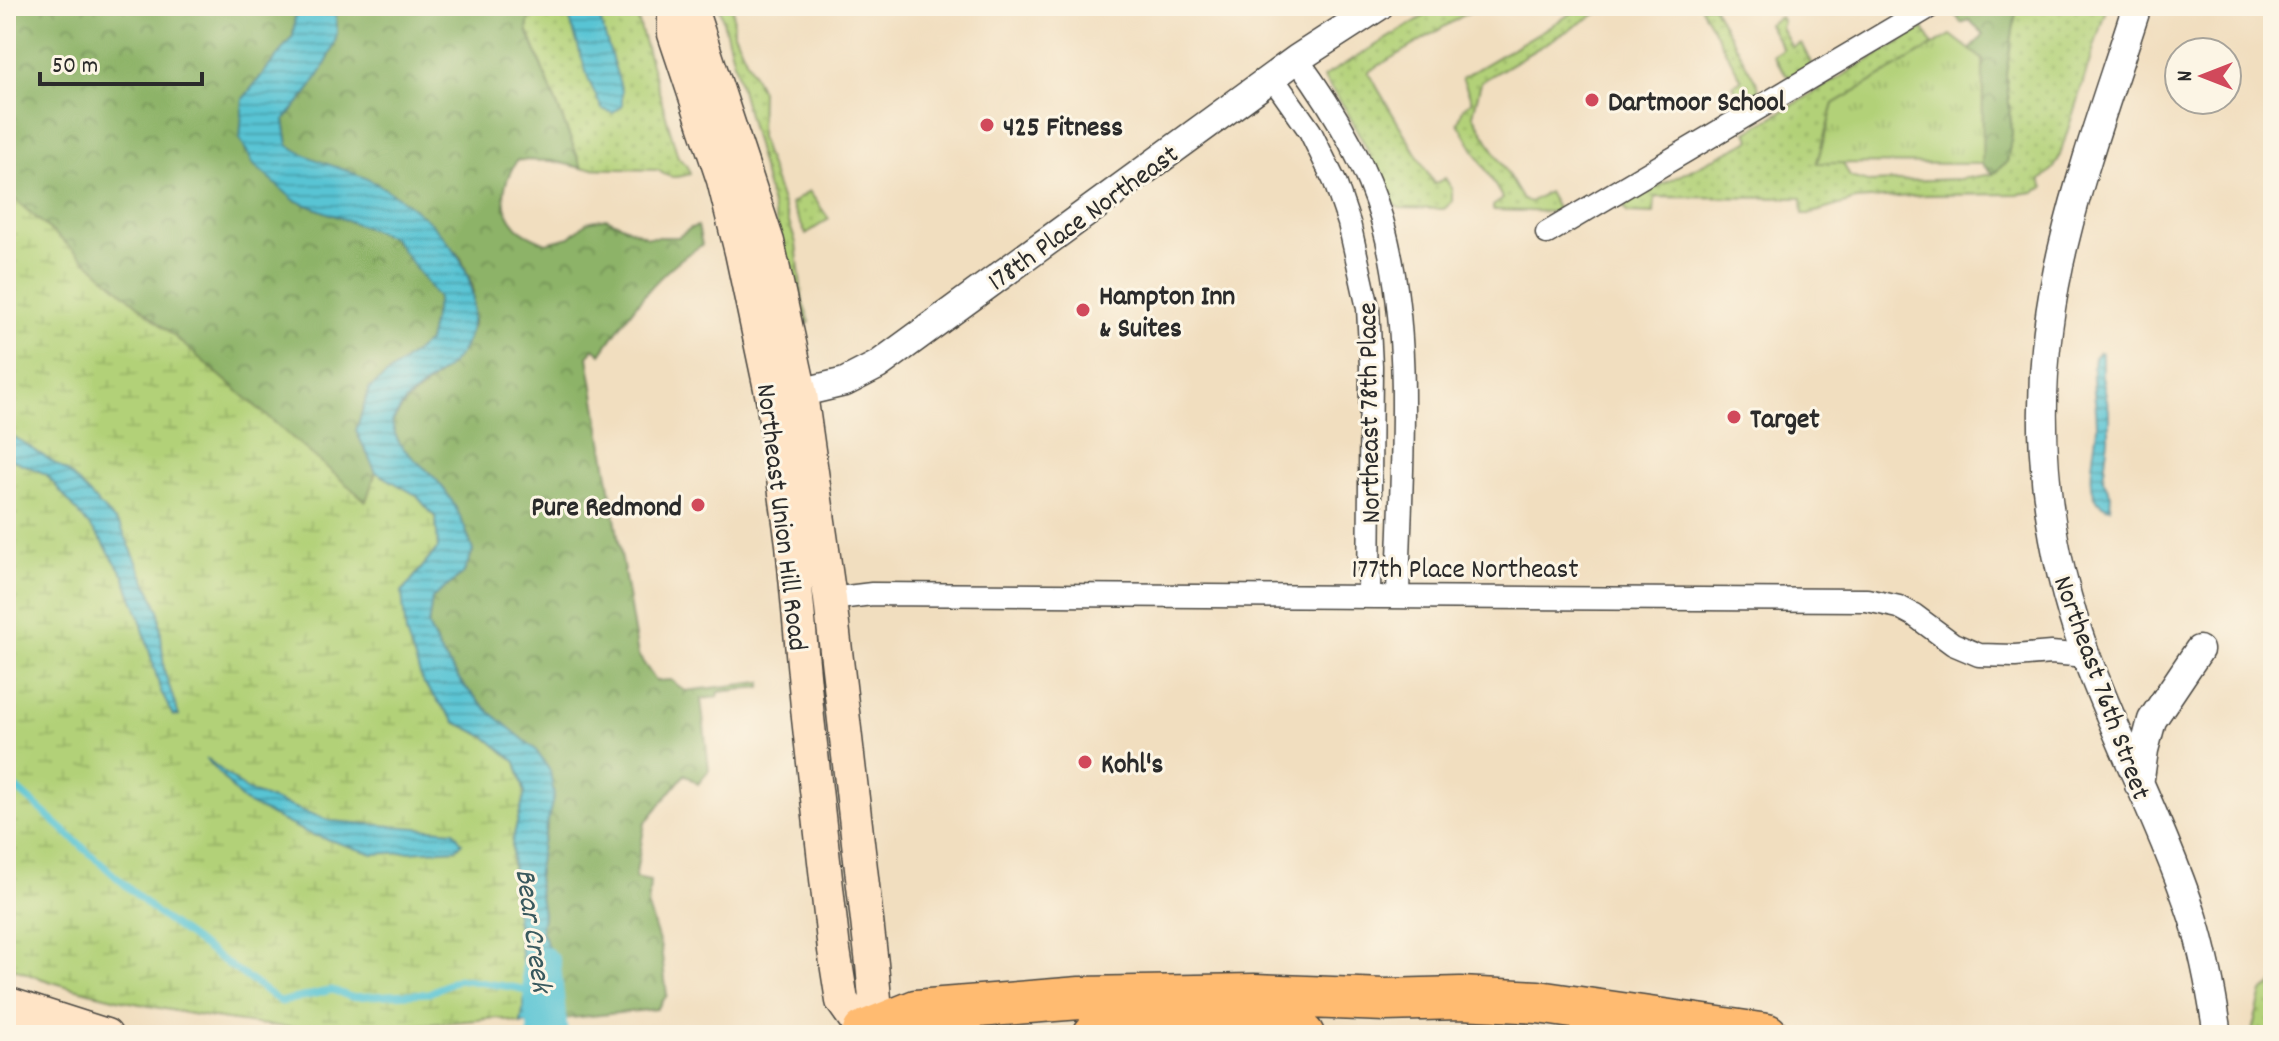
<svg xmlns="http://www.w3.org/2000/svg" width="2279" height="1041" font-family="Dekko,sans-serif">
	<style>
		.grass { fill: url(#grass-dots); stroke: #6e7e52; stroke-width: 2 }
		.forest { fill: url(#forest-crowns); stroke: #5c6f4a; stroke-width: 2 }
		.wetland { fill: url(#wetland-marsh); stroke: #6e7e52; stroke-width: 2 }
		.park { fill: url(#park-tufts); stroke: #6e7e52; stroke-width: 2 }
		.water { fill: url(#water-rules); stroke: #427880; stroke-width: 2 }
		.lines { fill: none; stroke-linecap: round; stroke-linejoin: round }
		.stream { stroke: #59c4d4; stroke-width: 7 }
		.river { stroke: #59c4d4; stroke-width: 40 }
		.minor-casing { stroke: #494641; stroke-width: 25 }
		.tertiary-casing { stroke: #494641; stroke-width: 31 }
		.secondary-casing { stroke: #494641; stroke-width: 35 }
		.motorway-casing { stroke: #494641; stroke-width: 45 }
		.minor { stroke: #fff; stroke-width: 22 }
		.tertiary { stroke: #fff; stroke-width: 28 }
		.secondary { stroke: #ffe4c6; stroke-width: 32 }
		.motorway { stroke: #ffbb71; stroke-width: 42 }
		.poi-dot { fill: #d1495b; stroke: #fcf5e5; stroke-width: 3 }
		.labels { text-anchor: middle; stroke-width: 6; stroke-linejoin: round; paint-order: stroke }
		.poi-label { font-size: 28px; font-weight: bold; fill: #2b2b2b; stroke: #fcf5e5; text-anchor: start }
		.street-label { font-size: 28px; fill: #2b2b2b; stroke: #fcf5e5 }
		.water-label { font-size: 30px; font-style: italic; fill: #39595e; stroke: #fcf5e5 }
	</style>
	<defs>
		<pattern id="grass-dots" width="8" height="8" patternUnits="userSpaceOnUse" patternTransform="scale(2)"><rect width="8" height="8" fill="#b2d178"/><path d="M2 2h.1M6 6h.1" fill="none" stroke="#99b468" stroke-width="1.8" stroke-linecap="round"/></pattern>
		<pattern id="forest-crowns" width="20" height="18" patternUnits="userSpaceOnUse" patternTransform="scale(2)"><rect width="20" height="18" fill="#8db368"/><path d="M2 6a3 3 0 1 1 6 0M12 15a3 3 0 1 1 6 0" fill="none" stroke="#739256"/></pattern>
		<pattern id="wetland-marsh" width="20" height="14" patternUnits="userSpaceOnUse" patternTransform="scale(2)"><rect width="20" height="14" fill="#b2d178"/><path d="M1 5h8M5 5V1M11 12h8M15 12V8" fill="none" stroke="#99b468"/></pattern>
		<pattern id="park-tufts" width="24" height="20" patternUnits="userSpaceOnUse" patternTransform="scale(2)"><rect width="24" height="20" fill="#b2d178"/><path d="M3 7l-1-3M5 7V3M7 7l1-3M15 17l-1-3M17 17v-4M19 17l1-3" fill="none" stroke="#99b468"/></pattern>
		<pattern id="water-rules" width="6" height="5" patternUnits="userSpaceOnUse" patternTransform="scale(2)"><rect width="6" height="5" fill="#59c4d4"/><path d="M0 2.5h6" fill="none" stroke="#4a9fac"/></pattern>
	</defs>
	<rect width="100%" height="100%" fill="#fcf5e5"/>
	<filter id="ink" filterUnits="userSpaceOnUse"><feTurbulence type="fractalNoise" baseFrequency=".0125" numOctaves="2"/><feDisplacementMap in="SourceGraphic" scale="16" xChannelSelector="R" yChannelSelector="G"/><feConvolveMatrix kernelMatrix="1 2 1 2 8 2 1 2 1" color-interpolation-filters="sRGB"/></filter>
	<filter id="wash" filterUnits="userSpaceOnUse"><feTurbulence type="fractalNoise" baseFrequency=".006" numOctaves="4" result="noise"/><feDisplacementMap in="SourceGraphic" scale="32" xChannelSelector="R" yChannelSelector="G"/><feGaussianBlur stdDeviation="1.8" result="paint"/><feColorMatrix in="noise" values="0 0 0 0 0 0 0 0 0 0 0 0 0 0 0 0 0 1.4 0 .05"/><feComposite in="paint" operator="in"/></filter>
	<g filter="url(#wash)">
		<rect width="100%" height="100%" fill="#f1debf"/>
		<path class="grass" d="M531 6H634L678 157 687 166 690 174C676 178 669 179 658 170L582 168 527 29Z
			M719 6H733L734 33 761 91 760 137 796 243 803 304 810 322 808 324 799 307Z
			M1441 6H1479L1368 72 1434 184 1445 178 1452 189V202L1444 209 1399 208 1389 201 1366 147 1345 108 1323 77Z
			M1584 6H1609L1481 82 1473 115 1523 200 1530 202 1548 192 1559 212 1493 210V206L1503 199 1458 123 1463 108 1472 101 1462 78Z
			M1700 6H1713L1758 85 1759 93 1743 104 1733 85 1742 80Z
			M2026 6H2107L2059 158 2054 168 2040 181 2044 187 2034 192 2019 194 1926 195 1856 200 1809 214H1803L1802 198 1655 197 1654 214 1628 213 1624 209 1625 203 1751 140 1747 132 1924 28 1933 46 1834 104 1817 162 1843 163 1850 177 1868 182 1960 179 1993 174 2007 161 2012 133 2006 74 2016 11Z
			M1780 17 1783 22 1781 28 1792 47 1801 43 1811 63C1804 74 1798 79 1786 75L1773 55 1783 49 1768 24Z
			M809 191 829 219 806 234 791 204Z
			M2273 984V1035H2251L2262 992Z"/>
		<path class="forest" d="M6 6H296L293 36 243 99 294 200 393 238 438 298 428 342 369 389 356 431 376 472 366 502 6 192Z
			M334 6H531L527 30 582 168 552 161 517 160C503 182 497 205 517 227 524 234 537 239 546 243L570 237 587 222 606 218 647 237H678L691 228 698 226 702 245C658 270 629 313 601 354L594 348 588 357 638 655 656 681 671 680 685 691 762 682 761 687 719 692 718 697 701 699 709 770 698 784 685 774 645 823 635 878 650 881 648 907 661 948 667 995 657 1009 562 1019 556 994 560 977 541 930 543 914 537 878 542 843 547 826 490 712 464 686 439 650 428 626 432 598 463 574 473 551C465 526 456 505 440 484 421 460 397 455 392 422L406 402 441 373 461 352 473 325V287L461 258 437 230 406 204 376 183 305 156 288 145 284 120C304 98 328 68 336 38 339 29 335 16 334 6Z
			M1959 6H2026L2016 12 2006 74 2012 133 2007 162 1993 174 1982 164 1983 60 1970 50 1984 34 1969 20 1961 23 1953 10Z"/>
		<path class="wetland" d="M6 192 366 501 376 472 416 495 436 518 438 548 402 592 455 722 486 737 516 762 525 793 512 842 513 894 526 990 521 1024 498 1018C442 1023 384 1029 328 1029 262 1028 198 1016 135 1003 92 993 46 983 6 965Z"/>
		<path class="park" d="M1951 35 1983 60 1982 164 1817 163 1834 104Z"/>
		<path class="water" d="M296 6H334C335 16 339 29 336 38 328 69 304 98 284 120L288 145C316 164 349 168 377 184 422 210 474 253 473 308 473 323 469 340 460 354 445 374 422 384 405 402 400 408 396 416 392 422 397 455 422 460 440 484 457 505 465 526 473 551L463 574 432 598 428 626 439 650 464 686 490 712 535 749 550 771 554 795 542 843 537 878 543 914 541 930 560 977 556 994 562 1019 521 1024 526 990 513 894 512 842 525 793 516 762 486 737 455 722 423 683 406 634 402 592 438 548 436 518 416 495 376 472 356 431 369 389 428 342 438 298 393 238 294 200 254 165 240 139 243 99 293 36Z
			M596 6 622 91V106L613 113 602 109 589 81 566 7Z
			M2099 352 2102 353V376L2109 410V431L2103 479 2111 495 2110 508C2079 502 2096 448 2097 427 2097 403 2090 381 2094 357Z
			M6 435 13 436 68 472 121 527 159 610 164 670 179 716H173L161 692 139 615 124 576 102 541 46 474 6 457Z
			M206 758 248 791 331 821 454 831 462 843 456 849 373 854 307 833 243 801Z"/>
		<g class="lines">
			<path class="stream" d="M6 779 159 915 281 1002 332 990 351 997 429 993 458 979 518 988 533 995"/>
			<path class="river" d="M541 966 548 1035"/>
		</g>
	</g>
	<g filter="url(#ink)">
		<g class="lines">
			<defs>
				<path id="minor" d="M1297 59C1333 108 1365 161 1382 220 1415 336 1400 477 1398 597
					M1272 77 1310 131 1335 182 1349 223 1368 308 1371 366 1369 597
					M1547 233 1931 6
					M830 599 872 594 1867 600 1899 607 1914 615 1953 644 1979 655 2015 656 2051 653 2086 656"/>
				<path id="tertiary" d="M2137 6C2112 85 2083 163 2064 243 2030 381 2037 520 2085 653 2118 742 2163 827 2193 917 2205 955 2212 995 2218 1035
					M782 397 845 382 878 365 1297 59 1379 6
					M2139 785 2144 750 2152 720 2199 650"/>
				<path id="secondary" d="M674 6V34L723 180 741 252 772 398 792 544 808 718 834 950 842 1001 864 1032
					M690 6 768 242 801 394 830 599 872 964 875 999 864 1032
					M6 1003 106 1035"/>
				<path id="motorway" d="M864 1032 916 1011 1080 998 1254 995 1385 1000 1460 998 1538 1002 1767 1035
					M1094 1035H1303"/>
			</defs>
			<use href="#minor" class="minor-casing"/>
			<use href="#tertiary" class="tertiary-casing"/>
			<use href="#secondary" class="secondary-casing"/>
			<use href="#motorway" class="motorway-casing"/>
			<use href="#minor" class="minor"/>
			<use href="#tertiary" class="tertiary"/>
			<use href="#secondary" class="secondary"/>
			<use href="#motorway" class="motorway"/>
		</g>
	</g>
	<g class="poi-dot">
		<circle cx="1592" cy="100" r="8"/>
		<circle cx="987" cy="125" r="8"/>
		<circle cx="1083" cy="310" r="8"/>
		<circle cx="1734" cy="417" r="8"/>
		<circle cx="698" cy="505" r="8"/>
		<circle cx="1085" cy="762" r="8"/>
	</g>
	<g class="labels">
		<g class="poi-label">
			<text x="1608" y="110">Dartmoor School</text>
			<text x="1003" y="135">425 Fitness</text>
			<text x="1099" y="304">Hampton Inn<tspan x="1099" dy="32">&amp; Suites</tspan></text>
			<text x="1750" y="427">Target</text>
			<text x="682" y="515" text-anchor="end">Pure Redmond</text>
			<text x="1101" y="772">Kohl's</text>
		</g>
		<g class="street-label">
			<text transform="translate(1082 216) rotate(-36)" y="10">178th Place Northeast</text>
			<text transform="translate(1367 413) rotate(-91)" y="10">Northeast 78th Place</text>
			<text transform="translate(784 517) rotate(83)" y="10">Northeast Union Hill Road</text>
			<text x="1465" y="577">177th Place Northeast</text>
			<text transform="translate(2104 687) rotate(70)" y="10">Northeast 76th Street</text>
		</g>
		<g class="water-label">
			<text transform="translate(535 930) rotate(82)" y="10">Bear Creek</text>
		</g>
	</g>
	<rect width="2279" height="1041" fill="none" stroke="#fcf5e5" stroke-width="32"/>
	<g transform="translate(2203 76) rotate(270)"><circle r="38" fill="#fcf5e5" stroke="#a8a49b" stroke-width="2"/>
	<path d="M0-6L14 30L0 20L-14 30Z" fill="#d1495b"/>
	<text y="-12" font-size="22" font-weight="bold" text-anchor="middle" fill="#2b2b2b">N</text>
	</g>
	<path d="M40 72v12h162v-12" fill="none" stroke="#2b2b2b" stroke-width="4"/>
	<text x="52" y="72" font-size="24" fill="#2b2b2b" stroke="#fcf5e5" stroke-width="6" paint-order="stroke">50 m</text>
</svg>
